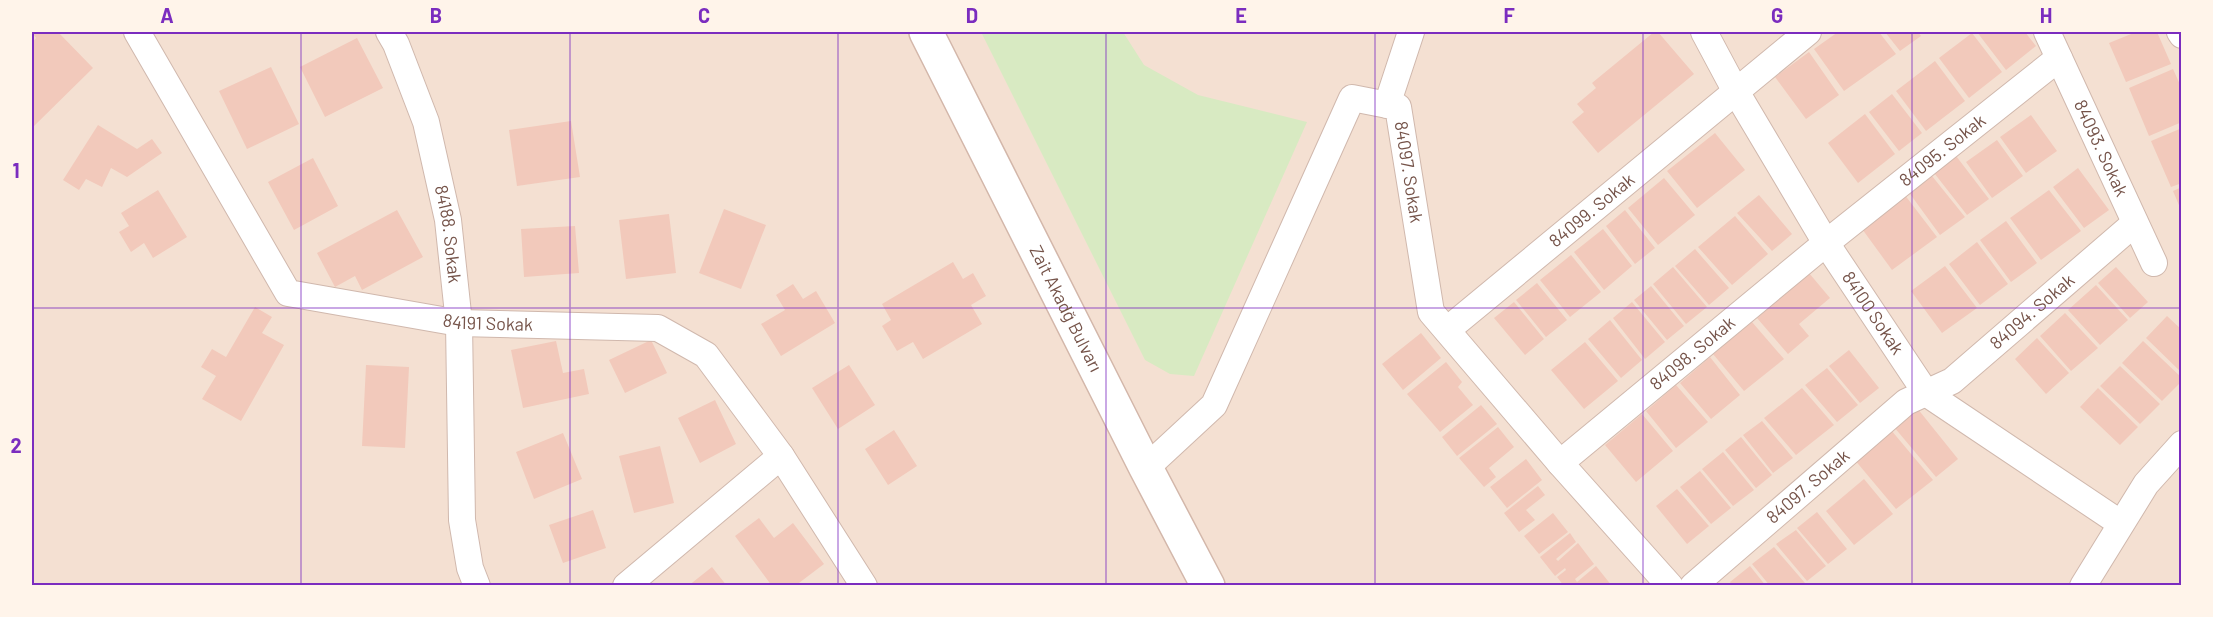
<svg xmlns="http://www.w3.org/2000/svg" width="2213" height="617" font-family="Barlow,sans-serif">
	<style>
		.residential { fill: #f4e0d2 }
		.green { fill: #d8eac2 }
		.building { fill: #f2c9bb }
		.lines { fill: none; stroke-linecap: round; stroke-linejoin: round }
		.street-casing { stroke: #d0b8ad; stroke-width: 28 }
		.secondary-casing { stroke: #d3b7aa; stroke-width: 36 }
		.street { stroke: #fff; stroke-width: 26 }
		.secondary { stroke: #fff; stroke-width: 33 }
		.grid { fill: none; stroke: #7b2cbf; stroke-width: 1.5; stroke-opacity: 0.55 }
		.labels { text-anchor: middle; stroke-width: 5; stroke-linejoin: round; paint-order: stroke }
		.street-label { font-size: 18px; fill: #755349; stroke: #fff4ea }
		.neatline { fill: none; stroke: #7b2cbf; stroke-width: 2 }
		.grid-label { font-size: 20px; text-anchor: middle; font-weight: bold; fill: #7b2cbf }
	</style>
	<rect width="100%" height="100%" fill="#fcefe4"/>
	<path class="residential" d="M32 32H2181V585H32Z"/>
	<path class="green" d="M981 32H1123L1144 65 1198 95 1307 122 1194 376 1170 374 1145 360Z"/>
	<path class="building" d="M32 32H58L93 68 32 128V43L36 38Z
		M1654 32H1658L1694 74 1598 153 1572 122 1584 112 1577 104 1596 88 1592 83Z
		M1838 32H1879L1896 54 1844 91 1814 49Z
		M1885 32H1918L1921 36 1900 51Z
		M1977 32H2025L2036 46 2006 70Z
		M2136 32H2157L2171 64 2126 82 2109 43Z
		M1972 33 2002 72 1969 98 1939 58Z
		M357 38 383 88 325 117 300 67Z
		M1809 52 1839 95 1806 119 1775 77Z
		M1935 61 1965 101 1926 131 1896 91Z
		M271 67 299 124 247 149 219 91Z
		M2173 69 2182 89V122L2149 136 2129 88Z
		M1892 94 1922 133 1899 151 1869 112Z
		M1865 114 1895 154 1858 183 1828 143Z
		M2031 115 2057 151 2026 173 2000 137Z
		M571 121 580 177 517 186 509 130Z
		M98 125 137 149 152 139 162 153 127 177 111 168 102 187 86 179 79 190 63 180Z
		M2182 128V183L2171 187 2151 141Z
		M1715 133 1745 170 1697 208 1667 171Z
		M1997 140 2023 176 1992 198 1966 162Z
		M1953 152 1989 199 1967 215 1931 169Z
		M313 158 338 206 294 230 268 182Z
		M2078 168 2109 210 2084 228 2053 187Z
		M1928 171 1965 217 1940 235 1905 187Z
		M1664 178 1695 215 1658 245 1628 208Z
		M2182 187V210H2181L2173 191Z
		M158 190 187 237 153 258 144 243 131 252 119 232 129 226 121 213Z
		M1901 190 1937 237 1892 270 1857 222Z
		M2049 190 2081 231 2041 260 2010 218Z
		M1759 195 1792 234 1772 251 1737 213Z
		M724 209 766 225 741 289 699 273Z
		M397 210 423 257 362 290 355 276 335 287 317 253Z
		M1625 210 1655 248 1635 264 1606 226Z
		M669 214 676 273 626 279 619 220Z
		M1735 216 1768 254 1732 285 1698 247Z
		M2006 221 2037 263 2011 282 1980 240Z
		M575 226 579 273 524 277 521 229Z
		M1603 229 1632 266 1604 290 1574 252Z
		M1977 242 2008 284 1980 305 1949 264Z
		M1695 249 1729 288 1709 305 1675 266Z
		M1571 255 1601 292 1570 317 1540 280Z
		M953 262 963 279 973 273 986 296 971 305 982 324 923 359 913 342 897 351 882 326 891 320 882 304Z
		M1945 266 1977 308 1942 333 1911 291Z
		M1673 267 1707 307 1686 324 1653 284Z
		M2116 267 2148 302 2130 318 2098 283Z
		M1809 273 1830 298 1799 324 1809 336 1788 354 1757 318Z
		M1537 283 1567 320 1546 337 1516 300Z
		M793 284 803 299 816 291 835 323 781 356 761 324 785 310 776 295Z
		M2096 285 2128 320 2100 345 2068 310Z
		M1651 286 1684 326 1667 340 1634 300Z
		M1514 302 1544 339 1525 355 1494 318Z
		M1632 302 1665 342 1645 359 1613 318Z
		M255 307 272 317 262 333 284 345 241 421 202 399 216 376 201 367 212 349 226 357Z
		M2065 313 2098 348 2071 371 2040 336Z
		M2167 316 2182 330V373L2146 338Z
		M1610 320 1642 360 1621 378 1588 339Z
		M1752 322 1784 359 1744 391 1713 354Z
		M1421 333 1441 358 1403 390 1382 364Z
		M2037 338 2069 373 2046 394 2015 359Z
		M651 340 667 373 625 393 609 360Z
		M556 341 563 373 584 369 589 394 523 408 511 350Z
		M2143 341 2182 378V381L2162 401 2122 363Z
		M1585 342 1618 381 1584 409 1551 370Z
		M1849 350 1879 388 1860 403 1829 366Z
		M1710 357 1740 395 1711 419 1680 383Z
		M1446 362 1462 382 1458 387 1473 405 1440 432 1407 394Z
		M366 365 409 367 405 448 362 446Z
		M849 365 875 405 838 429 812 388Z
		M2120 366 2160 404 2140 424 2100 386Z
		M1827 368 1858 405 1837 422 1805 385Z
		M1676 385 1708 422 1676 448 1646 411Z
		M1802 388 1834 425 1796 455 1764 418Z
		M2098 388 2138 427 2120 445 2080 407Z
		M715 400 736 444 700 463 678 418Z
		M1481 405 1497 424 1457 456 1442 437Z
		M1917 408 1958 459 1936 477 1894 427Z
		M1642 414 1673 451 1636 482 1605 445Z
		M1762 421 1793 458 1773 473 1743 435Z
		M1498 427 1514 447 1489 468 1496 477 1484 487 1459 458Z
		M894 430 917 466 888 485 865 449Z
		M1891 430 1933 480 1896 509 1854 459Z
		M563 433 582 479 534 499 516 452Z
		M1741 437 1772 475 1756 488 1725 450Z
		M660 446 674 503 634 513 619 456Z
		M1723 452 1754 490 1733 506 1702 469Z
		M1526 459 1542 480 1507 508 1490 487Z
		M1700 471 1731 508 1711 524 1680 487Z
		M1864 479 1893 514 1854 545 1826 511Z
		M1538 486 1545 495 1526 510 1535 520 1519 532 1504 513Z
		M1677 489 1709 526 1687 544 1656 506Z
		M593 510 606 548 563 563 549 525Z
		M1817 512 1847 549 1828 564 1797 528Z
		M1553 513 1568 532 1539 554 1524 536Z
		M759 518 774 538 793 523 824 564 795 586H772L735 536Z
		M1796 530 1826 566 1807 581 1776 544Z
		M1570 533 1576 542 1556 559 1558 561 1578 543 1594 564 1575 579 1577 582 1596 566 1612 586H1564L1557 577 1566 570 1565 568 1555 576 1540 557Z
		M1774 547 1805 583 1801 586H1770L1752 564Z
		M1750 566 1766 586H1732L1730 582Z
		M712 567 727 586H688Z"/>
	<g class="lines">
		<defs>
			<g id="street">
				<path id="s1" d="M137 32 288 293 459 323 658 328 706 355 781 456 864 586"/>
				<path id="s2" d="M389 32 396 44 426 122 448 220 459 323 462 520 470 568 477 586"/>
				<path id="s3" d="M1704 32 1735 90 1826 243 1926 393 2120 523"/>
				<path id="s4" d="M2047 32 2154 263"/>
				<path d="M2180 32 2182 35"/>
				<path d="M1387 105 1411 32"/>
				<path id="s5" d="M1447 330 1808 32"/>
				<path id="s6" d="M1560 463 1826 243 2059 58"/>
				<path id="s7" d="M1146 468 1214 405 1352 98 1398 107 1431 312 1560 463 1670 586"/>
				<path d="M626 586 781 456"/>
				<path id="s8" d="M1693 586 1906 402 1952 381 2135 223"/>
				<path d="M2083 586 2146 484 2182 444"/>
			</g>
			<g id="secondary">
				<path id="s9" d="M926 32 1146 468 1208 586"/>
			</g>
		</defs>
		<use href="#street" class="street-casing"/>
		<use href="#secondary" class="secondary-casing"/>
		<use href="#street" class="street"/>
		<use href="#secondary" class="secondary"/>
	</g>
	<path class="grid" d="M301 32V586M570 32V586M838 32V586M1106 32V586M1375 32V586M1643 32V586M1912 32V586M32 308H2182"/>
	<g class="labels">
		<g class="street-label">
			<text dy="6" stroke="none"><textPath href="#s4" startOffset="128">84093. Sokak</textPath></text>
			<text dy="6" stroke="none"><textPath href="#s6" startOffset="494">84095. Sokak</textPath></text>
			<text dy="6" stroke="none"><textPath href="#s7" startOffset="542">84097. Sokak</textPath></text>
			<text dy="6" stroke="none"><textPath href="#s5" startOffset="188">84099. Sokak</textPath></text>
			<text dy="6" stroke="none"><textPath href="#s2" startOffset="212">84188. Sokak</textPath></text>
			<text dy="6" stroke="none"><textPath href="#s9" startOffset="310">Zait Akadğ Bulvarı</textPath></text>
			<text dy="6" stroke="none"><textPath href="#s8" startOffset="438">84094. Sokak</textPath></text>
			<text dy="6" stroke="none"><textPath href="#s3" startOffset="328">84100 Sokak</textPath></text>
			<text dy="6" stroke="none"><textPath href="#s1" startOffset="504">84191 Sokak</textPath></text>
			<text dy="6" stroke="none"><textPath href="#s6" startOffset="172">84098. Sokak</textPath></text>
			<text dy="6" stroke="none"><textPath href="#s8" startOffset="152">84097. Sokak</textPath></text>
		</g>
	</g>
	<rect width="2213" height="617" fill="none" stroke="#fff4ea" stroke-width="66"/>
	<rect x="33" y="33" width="2147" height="551" class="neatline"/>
	<g class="grid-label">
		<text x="167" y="23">A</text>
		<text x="436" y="23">B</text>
		<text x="704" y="23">C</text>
		<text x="972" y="23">D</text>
		<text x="1241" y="23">E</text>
		<text x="1509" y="23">F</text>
		<text x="1777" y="23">G</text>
		<text x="2046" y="23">H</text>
		<text x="16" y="178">1</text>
		<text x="16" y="453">2</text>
	</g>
</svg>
